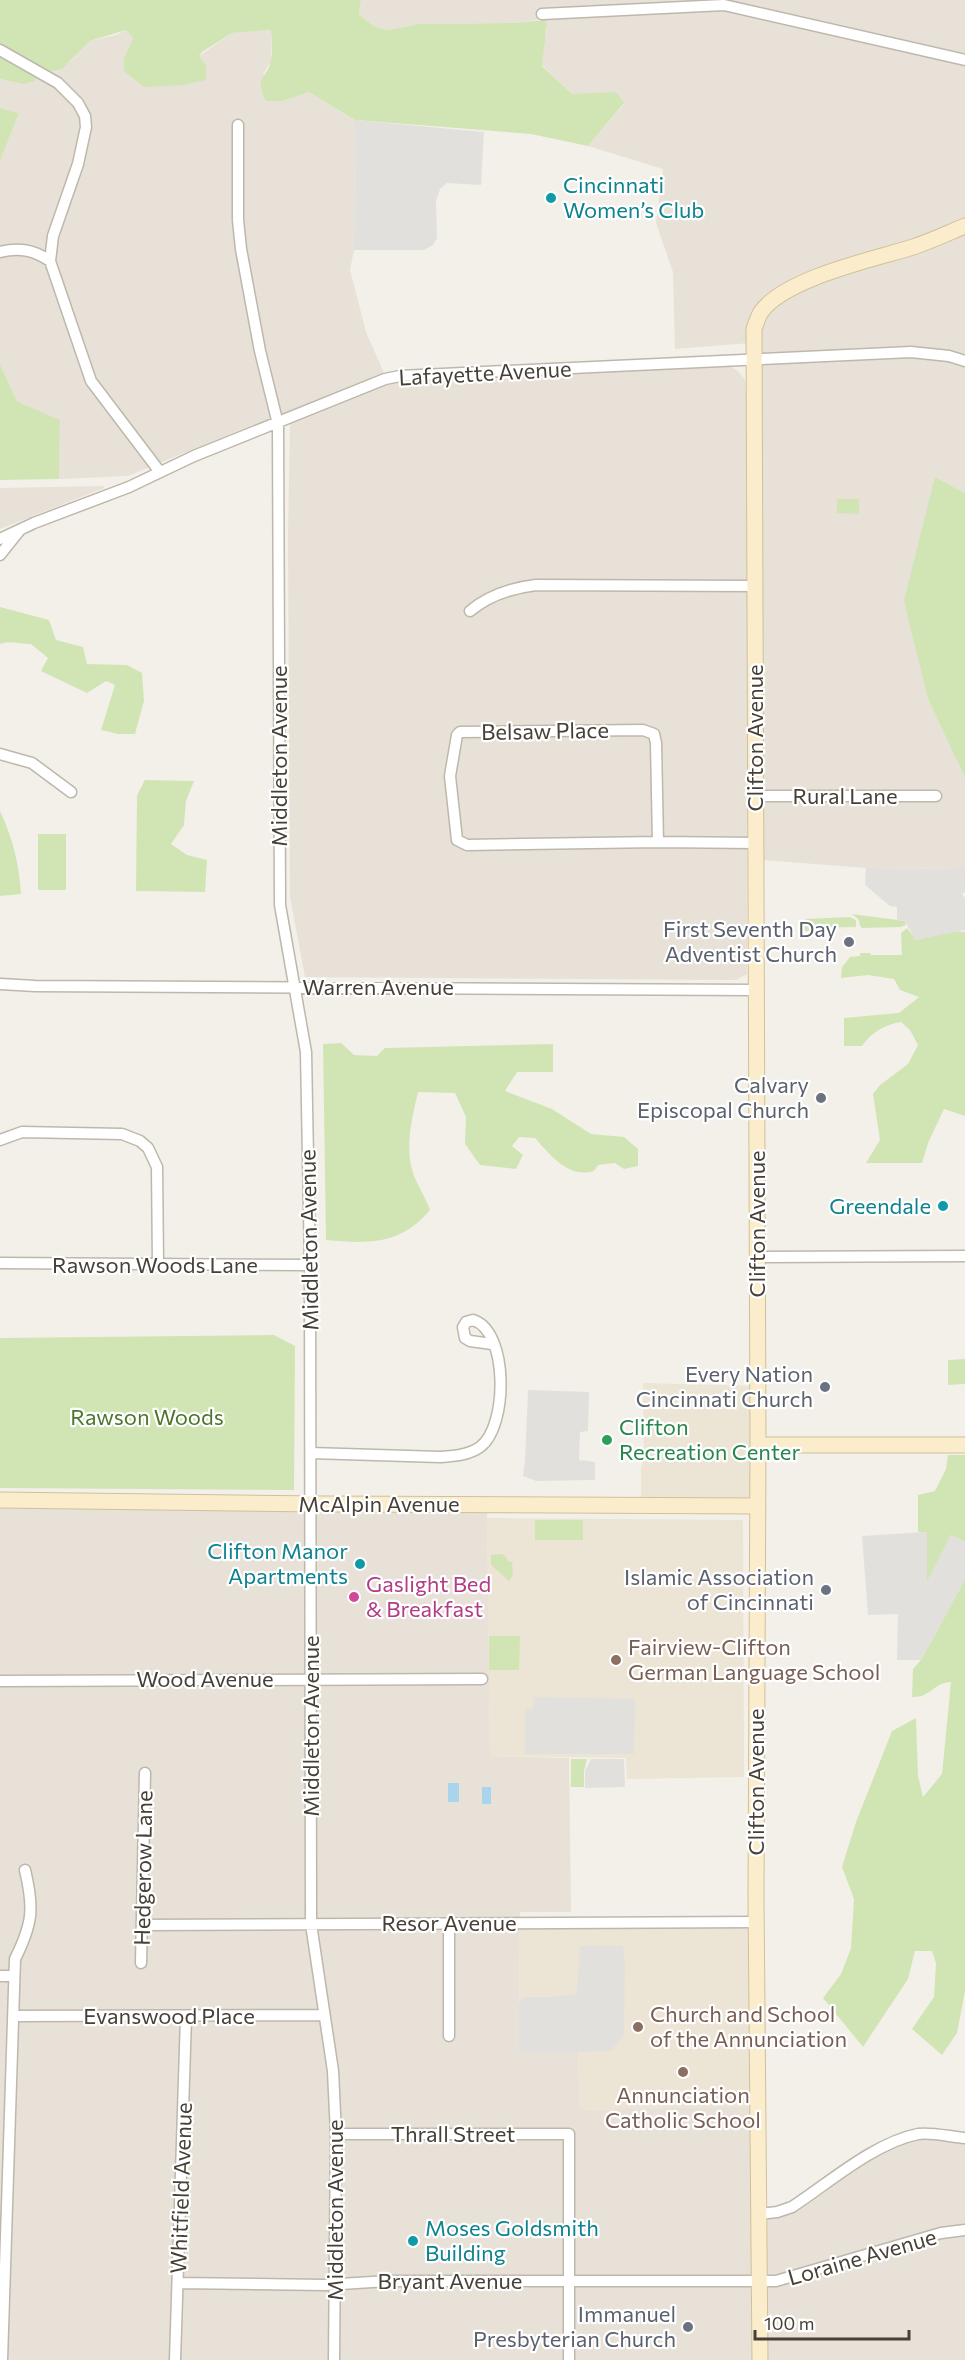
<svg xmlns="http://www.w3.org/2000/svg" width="965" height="2360" font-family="Commissioner,sans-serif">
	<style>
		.residential { fill: #e7e1d7 }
		.education { fill: #ece4d4 }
		.green { fill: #d1e5b4 }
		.parking { fill: #e2e0dd }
		.water { fill: #a9d4ec }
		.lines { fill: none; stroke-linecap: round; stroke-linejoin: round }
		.street-casing { stroke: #beb7ac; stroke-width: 13 }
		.secondary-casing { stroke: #d0c09b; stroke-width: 17 }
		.street { stroke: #fff; stroke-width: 10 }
		.secondary { stroke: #fbedcb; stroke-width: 15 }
		.culture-dot { fill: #0f9aa8; stroke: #fff; stroke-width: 2 }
		.worship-dot { fill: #6b7280; stroke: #fff; stroke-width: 2 }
		.leisure-dot { fill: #2e9e5b; stroke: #fff; stroke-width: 2 }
		.hotel-dot { fill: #d1479c; stroke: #fff; stroke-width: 2 }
		.education-dot { fill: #8d6e63; stroke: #fff; stroke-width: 2 }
		.labels { text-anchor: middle; stroke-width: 4.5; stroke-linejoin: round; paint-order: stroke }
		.culture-label { font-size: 22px; fill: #0d838f; stroke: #fff; text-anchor: start }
		.street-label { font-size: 22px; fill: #474038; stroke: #fff }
		.worship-label { font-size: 22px; fill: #5b616d; stroke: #fff; text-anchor: end }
		.park-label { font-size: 22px; fill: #4c752e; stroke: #fff }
		.leisure-label { font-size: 22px; fill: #27864d; stroke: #fff; text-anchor: start }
		.hotel-label { font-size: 22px; fill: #b23c85; stroke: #fff; text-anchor: start }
		.education-label { font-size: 22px; fill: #785e54; stroke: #fff; text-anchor: start }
	</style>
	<rect width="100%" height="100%" fill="#f3f0e9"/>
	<path class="residential" d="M361 0H965V493L935 477 928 699 965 778V869L866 868 763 860 762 342 675 349 673 272 656 223 663 169 588 146 624 104 588 94H572L542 65 543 46 547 31 540 20 513 23 418 24 389 30 375 27 359 15Z
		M126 30 133 38 124 58 199 56 232 33 272 30 271 62 263 74 283 101 309 92 355 120 354 250 350 270 366 332 385 375 247 427 128 476 59 479 60 420 17 401 0 364V161L19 113 0 108V79L23 84 0 47 70 62 90 41 116 35Z
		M730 366 738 371 745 380 747 403V974L736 980 305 977 290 897 288 537 290 422 387 384 400 381Z
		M103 486 104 488 0 529V488Z
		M0 1500 487 1505 490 1756 569 1758 571 1912H520L519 2053 578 2051 580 2110 758 2106 759 2214 777 2212 876 2151 921 2134 965 2138V2360H0Z"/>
	<path class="education" d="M643 1383 758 1386V1506H641V1470L644 1455Z
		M487 1518 743 1520 744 1777 627 1779 626 1758 490 1756Z
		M756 1922 758 2106 580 2110 578 2051 519 2053 520 1923Z"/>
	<path class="green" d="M0 0H361L359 15 375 27 389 30 418 24 513 23 546 20C547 35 543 50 542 66L572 94 616 92 624 103 588 146 531 134 355 120 309 92 283 101H266C253 75 268 79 271 60 273 50 272 39 271 30L232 33 202 52 199 56 206 66V80L182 85 144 87 124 71V58L133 38 126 30 90 41 62 69 50 71 0 47Z
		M0 54 36 76 35 81 23 84 0 79Z
		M0 108 19 113 0 161Z
		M0 364 17 401 60 420 59 479 0 480Z
		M935 477 965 493V778L928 699 904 601Z
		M837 499H859V514L837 513Z
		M0 607 49 620 56 640 83 647 87 664 127 665 142 673 144 701 135 734H118L101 730 115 685 106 681 87 693 41 671 48 658 31 644C20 644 10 640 0 644Z
		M145 780 194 781 186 801 184 825 171 844 187 855 207 860 205 892 136 891 137 795Z
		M0 811C13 839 19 863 21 894L0 896Z
		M38 834H66V890H38Z
		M852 914 905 921 906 925 901 927 862 928 860 926 859 920Z
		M850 917 856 920V927L818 928V931H800L799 938V926L805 919Z
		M907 928 916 940 950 931 965 932V1116L944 1109 928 1143 922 1163H866L880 1140 873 1094 880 1085 908 1064 918 1045 910 1030 901 1022C884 1025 872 1032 862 1046H844V1018L899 1013 919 997 900 990 894 979 868 975 841 978 842 967 850 957 860 956V953H870L871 955H902L901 933Z
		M341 1043 354 1055 377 1056 385 1048 553 1044V1072H517L505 1091 552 1109 591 1134 624 1137 638 1149V1166L624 1169 615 1163 598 1165 594 1171C569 1179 550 1155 535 1138L519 1137 512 1146 523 1155 516 1169 480 1165 465 1144 466 1117 455 1093 418 1092C412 1118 404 1150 414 1176 419 1187 425 1197 430 1210 401 1245 368 1244 326 1240L323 1044Z
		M274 1335 295 1346 294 1490 0 1488V1338Z
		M965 1359V1384L948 1385V1360Z
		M948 1455H965V1542L951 1535 927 1583V1532H918V1495L935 1491 946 1469Z
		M535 1520H583V1540H535Z
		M501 1554 504 1555 509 1562H512L513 1575 509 1581 491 1565V1555Z
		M965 1579V1991L957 2033 942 2055 912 2029 934 1997 936 1963 932 1951H915L908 1979 863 2047 823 1998 841 1974 851 1948 854 1899 842 1867 856 1822 892 1731 916 1718 918 1776 923 1797 942 1774 951 1682C935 1682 930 1698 912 1697L913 1669 921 1660Z
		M489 1636H520L519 1670H489Z
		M571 1759H587L584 1771V1787H571Z"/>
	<path class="parking" d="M355 120 484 132 481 185 447 183 440 189 436 201 437 238 433 245 424 250H354Z
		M866 868 965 869V892L962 894 965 898V930L915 940 905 921 897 920V907L890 906 865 885Z
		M528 1390 589 1392 588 1431 580 1432 579 1460 595 1462V1480L536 1481 523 1476 525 1461Z
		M927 1532V1581L951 1535 965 1542V1579L921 1660H897L898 1614 868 1615 862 1536Z
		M534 1697 635 1699 634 1754H525V1709L533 1708Z
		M591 1759H624L625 1787 585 1788V1771Z
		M580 1946H623L625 1962 624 2035 611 2051 519 2053V2003L524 1997H550L577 1994Z"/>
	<path class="water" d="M448 1783H459V1802H448Z
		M482 1787H491V1804H482Z"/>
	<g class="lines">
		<defs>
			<path id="street" d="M542 14 724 5 965 60
				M0 50 58 83 78 103 85 116 86 127 78 164 53 236 50 261 91 381 160 472
				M238 125V220L241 249 260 351 278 424 280 905 306 1052 310 1265 311 1924 333 2071 336 2134 334 2360
				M0 252C19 247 34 250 50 261
				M0 539 34 523 129 487 194 456 385 379 400 376 911 352 949 356 965 361
				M0 555 20 530
				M470 611C489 595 511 588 536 585L754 586
				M643 730 654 734 656 743 658 842 467 845 457 840 450 776 457 735 460 732Z
				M0 754 32 763 71 792
				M754 796H936
				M658 842 756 843
				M0 984 35 986 755 990
				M0 1140 22 1132 122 1134 140 1141 148 1148 157 1167 158 1264
				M757 1257 965 1256
				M0 1263 310 1265
				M311 1453 440 1457C454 1456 469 1455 480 1447 508 1427 509 1331 473 1320L466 1322 463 1327 465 1338 470 1341 492 1344
				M0 1681 482 1679
				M449 1923V2036
				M142 1925 756 1922
				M141 1963 145 1773
				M0 1976H14
				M14 2016 324 2015
				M336 2134H569V2360
				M759 2214 777 2212 792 2207C830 2182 874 2143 918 2134 932 2132 951 2137 965 2138
				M178 2283 325 2285 388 2281H776L941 2233 965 2230
				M2 2360 15 1959C33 1923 34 1908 25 1870
				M175 2360 186 2017"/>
			<path id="secondary" d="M758 1445H965
				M0 1500 323 1504 758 1506
				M760 2360 756 1897 758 1445 754 329C756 323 758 317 761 312 785 278 875 259 913 247 931 241 948 233 965 226"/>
		</defs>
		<use href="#street" class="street-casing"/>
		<use href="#secondary" class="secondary-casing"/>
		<use href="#street" class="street"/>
		<use href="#secondary" class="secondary"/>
	</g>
	<g class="culture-dot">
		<circle cx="551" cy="198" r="6"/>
		<circle cx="943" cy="1206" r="6"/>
		<circle cx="360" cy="1564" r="6"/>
		<circle cx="413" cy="2241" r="6"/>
	</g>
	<g class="worship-dot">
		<circle cx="849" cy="942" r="6"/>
		<circle cx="821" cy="1098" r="6"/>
		<circle cx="825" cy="1387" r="6"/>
		<circle cx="826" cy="1590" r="6"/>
		<circle cx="688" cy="2327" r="6"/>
	</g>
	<circle class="leisure-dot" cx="607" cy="1440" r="6"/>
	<circle class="hotel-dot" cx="354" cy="1597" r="6"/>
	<g class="education-dot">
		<circle cx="616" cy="1660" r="6"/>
		<circle cx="638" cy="2027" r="6"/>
		<circle cx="683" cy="2072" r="6"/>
	</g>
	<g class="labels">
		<g class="culture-label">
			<text x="563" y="193">Cincinnati<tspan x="563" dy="25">Women’s Club</tspan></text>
			<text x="931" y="1214" text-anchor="end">Greendale</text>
			<text x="348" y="1559" text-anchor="end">Clifton Manor<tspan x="348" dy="25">Apartments</tspan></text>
			<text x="425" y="2236">Moses Goldsmith<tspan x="425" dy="25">Building</tspan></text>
		</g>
		<g class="street-label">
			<text transform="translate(485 373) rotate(-3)" y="8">Lafayette Avenue</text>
			<text transform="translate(545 731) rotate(-1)" y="8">Belsaw Place</text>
			<text transform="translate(755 738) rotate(-90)" y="8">Clifton Avenue</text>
			<text transform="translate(279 756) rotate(-90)" y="8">Middleton Avenue</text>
			<text x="845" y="804">Rural Lane</text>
			<text x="378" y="995">Warren Avenue</text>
			<text transform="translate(757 1224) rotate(-90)" y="8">Clifton Avenue</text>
			<text transform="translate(309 1240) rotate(-91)" y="8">Middleton Avenue</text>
			<text x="155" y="1273">Rawson Woods Lane</text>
			<text x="379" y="1512">McAlpin Avenue</text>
			<text x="205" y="1687">Wood Avenue</text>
			<text transform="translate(311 1726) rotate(-90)" y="8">Middleton Avenue</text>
			<text transform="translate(756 1782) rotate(-90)" y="8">Clifton Avenue</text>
			<text transform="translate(143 1868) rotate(-89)" y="8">Hedgerow Lane</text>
			<text x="449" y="1931">Resor Avenue</text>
			<text x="169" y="2024">Evanswood Place</text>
			<text x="453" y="2142">Thrall Street</text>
			<text transform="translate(181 2188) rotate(-88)" y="8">Whitfield Avenue</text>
			<text transform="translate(335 2210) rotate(-90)" y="8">Middleton Avenue</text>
			<text transform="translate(862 2257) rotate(-16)" y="8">Loraine Avenue</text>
			<text x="450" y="2289">Bryant Avenue</text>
		</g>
		<g class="worship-label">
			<text x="837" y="937">First Seventh Day<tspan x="837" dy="25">Adventist Church</tspan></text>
			<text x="809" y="1093">Calvary<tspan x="809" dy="25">Episcopal Church</tspan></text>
			<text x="813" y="1382">Every Nation<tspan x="813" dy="25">Cincinnati Church</tspan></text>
			<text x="814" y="1585">Islamic Association<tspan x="814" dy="25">of Cincinnati</tspan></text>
			<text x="676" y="2322">Immanuel<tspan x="676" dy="25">Presbyterian Church</tspan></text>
		</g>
		<g class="park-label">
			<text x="147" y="1425">Rawson Woods</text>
		</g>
		<g class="leisure-label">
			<text x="619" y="1435">Clifton<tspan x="619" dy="25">Recreation Center</tspan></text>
		</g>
		<g class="hotel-label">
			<text x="366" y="1592">Gaslight Bed<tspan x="366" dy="25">&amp; Breakfast</tspan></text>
		</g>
		<g class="education-label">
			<text x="628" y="1655">Fairview-Clifton<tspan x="628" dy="25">German Language School</tspan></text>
			<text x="650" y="2022">Church and School<tspan x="650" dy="25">of the Annunciation</tspan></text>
			<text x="683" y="2103" text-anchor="middle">Annunciation<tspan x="683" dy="25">Catholic School</tspan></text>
		</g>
	</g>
	<path d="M755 2330v9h154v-9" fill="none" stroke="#474038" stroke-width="3"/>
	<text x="764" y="2330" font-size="18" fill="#474038" stroke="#ffffff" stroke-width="4.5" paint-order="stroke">100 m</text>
</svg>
